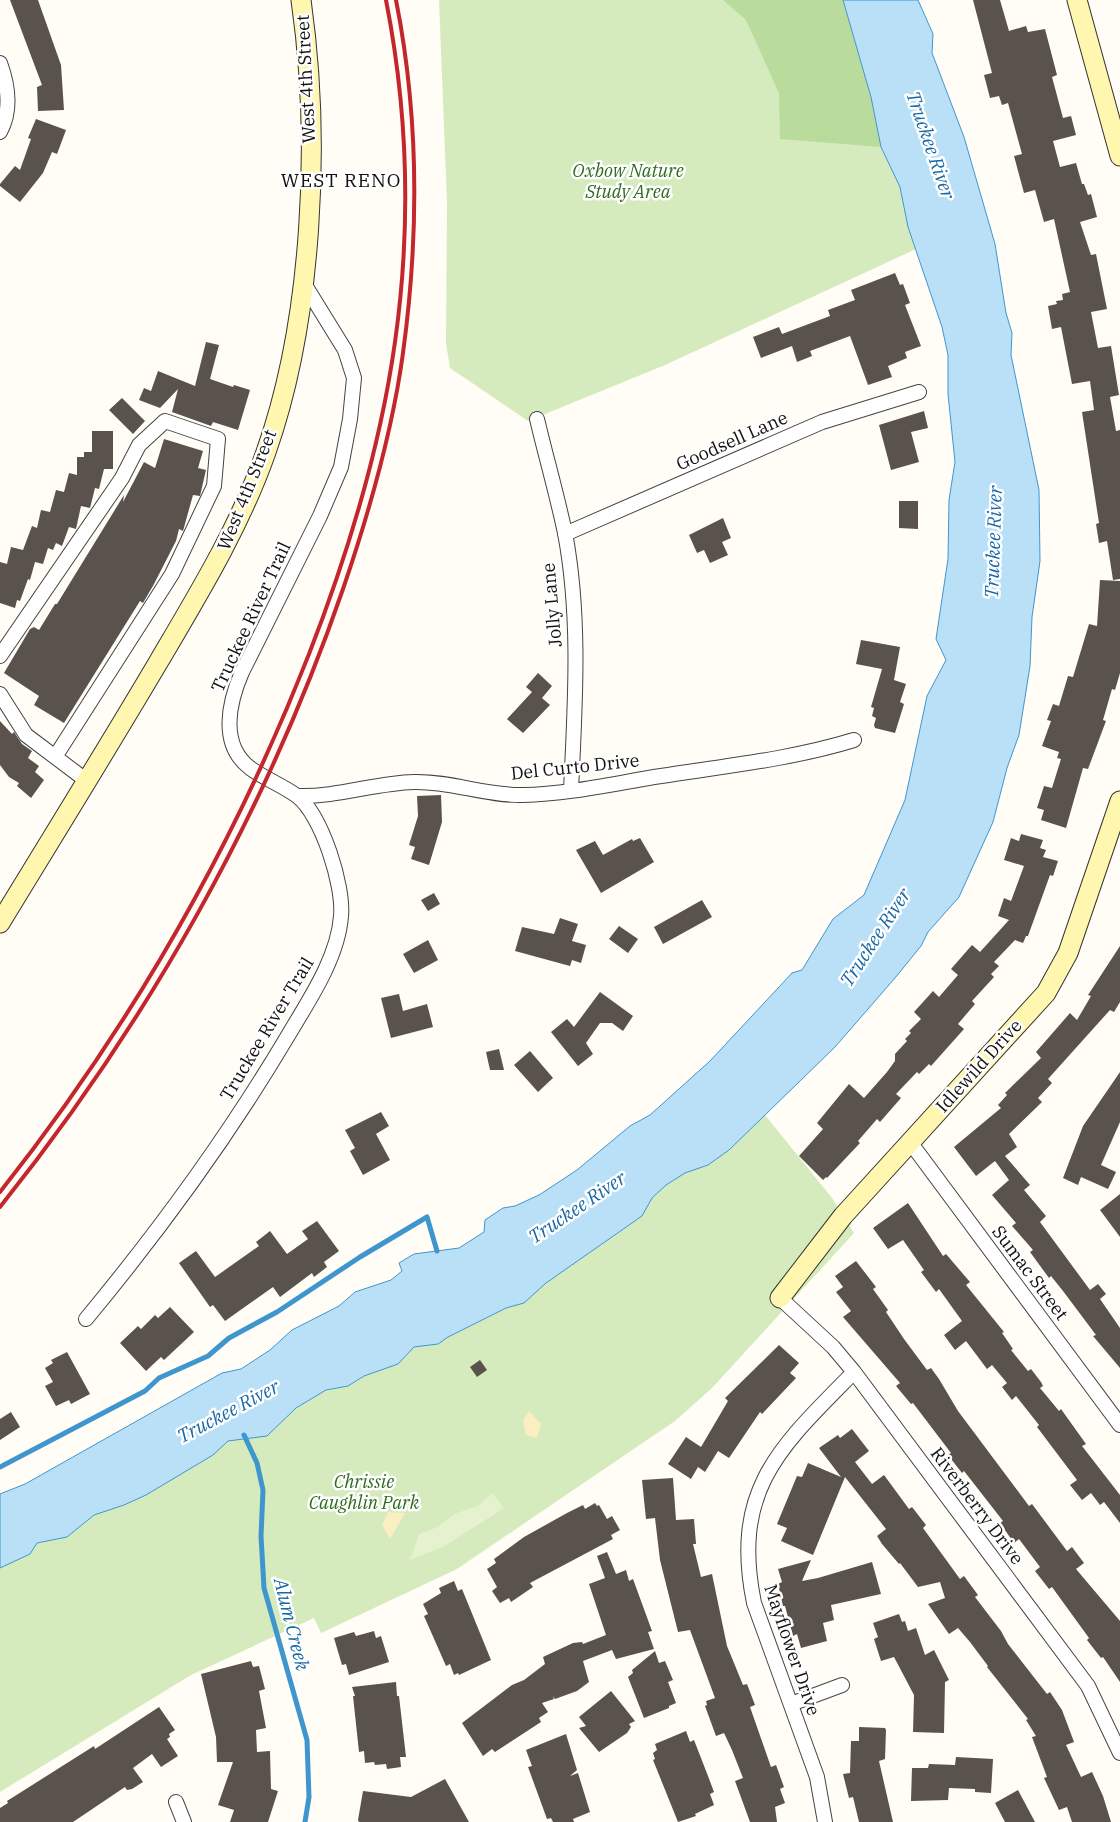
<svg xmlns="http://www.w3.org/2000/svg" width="1120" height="1822" font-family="'IBM Plex Serif',serif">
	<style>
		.green { fill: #d5ebbd }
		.forest { fill: #b9dc9c }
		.sand { fill: #fbeec1 }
		.pitch { fill: #e6f2cf }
		.water { fill: #b9e0f7; stroke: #3f96cf }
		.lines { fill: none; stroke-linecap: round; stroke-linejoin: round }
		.stream { stroke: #3f96cf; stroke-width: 5 }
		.building { fill: #5a524d }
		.street-casing { stroke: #444; stroke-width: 16 }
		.secondary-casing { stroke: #333; stroke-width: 21 }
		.street { stroke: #fff; stroke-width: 14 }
		.secondary { stroke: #fff6b0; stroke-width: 19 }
		.rail { stroke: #c4262e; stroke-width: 4 }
		.labels { text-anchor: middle; stroke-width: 5; stroke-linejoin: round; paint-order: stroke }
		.street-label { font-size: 18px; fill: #111; stroke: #fff }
		.park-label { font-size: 18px; font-style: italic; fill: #2f6b1f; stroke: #fff }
		.water-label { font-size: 19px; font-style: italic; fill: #1768a6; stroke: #fff }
		.neighbourhood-label { font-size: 19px; letter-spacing: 1px; fill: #111; stroke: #fff }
	</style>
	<rect width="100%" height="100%" fill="#fffdf5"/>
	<path class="green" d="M439 0H841L881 147 900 187 908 227 916 249 665 365 528 421 450 368 446 343 447 202Z
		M765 1115 832 1198 854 1233 712 1388 675 1421 457 1569 321 1633 314 1618 191 1675 0 1792V1568L37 1543 67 1537 94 1515 124 1505 146 1495 213 1455 228 1441 267 1436 296 1408 326 1389 348 1386 364 1376 398 1364 414 1347 438 1344 448 1337 506 1308 524 1303 546 1283 642 1216 652 1198 666 1185 685 1173 708 1165Z"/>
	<path class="forest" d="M723 0H843L871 97 881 147 780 139 779 93 746 20Z"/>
	<path class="sand" d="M529 1411 541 1424 537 1438 526 1435 523 1421Z
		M388 1512 405 1513 390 1539 382 1525Z"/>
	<path class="pitch" d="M492 1493 504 1508 445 1546 410 1560 419 1534 438 1527 454 1514 478 1506Z"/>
	<path class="water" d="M843 0H918L933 34 932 53 964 137 995 244 1006 313 1012 333 1011 355 1039 490 1040 561 1032 617 1030 666 1019 735 1007 768 993 822 959 897 928 932 921 946 895 978 835 1047 729 1150 708 1165 685 1173 666 1185 652 1198 642 1216 546 1283 524 1303 506 1308 448 1337 438 1344 414 1347 398 1364 364 1376 348 1386 326 1390 296 1408 267 1436 228 1441 213 1455 146 1495 124 1505 94 1515 67 1537 37 1543 30 1554 0 1568V1494L25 1484 222 1373 241 1369 270 1350 292 1330 339 1306 355 1292 391 1280 402 1271 399 1263 414 1254 459 1248 484 1232 485 1220 503 1208 515 1206 539 1195 577 1170 630 1126 650 1115 710 1061 792 973 802 970 833 919 864 895 905 800 927 696 946 660 936 639 948 559 949 500 955 462 948 394V355L942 327 908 227 900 187 881 147 871 97Z"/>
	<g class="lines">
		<path class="stream" d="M244 1435 257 1463 263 1490 261 1536 264 1588 307 1740 309 1797 305 1822
			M0 1467 145 1391 159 1378 208 1356 229 1338 277 1312 360 1257 427 1217 437 1251"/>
	</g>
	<path class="building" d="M10 0H38L61 65 64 110 38 111 37 87 42 85Z
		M973 0H1000L1009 31 1026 26 1028 32 1045 29 1057 75 1052 77 1063 118 1071 116 1076 135 1053 141 1060 167 1076 163 1082 184H1084L1088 195 1091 194 1097 217 1080 222 1091 255 1096 254 1107 309 1091 312 1098 348 1111 346 1119 395 1110 397 1116 431 1120 430V579L1113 580 1107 541 1099 543 1096 524 1099 523 1082 412 1094 410 1090 381 1072 384 1061 327 1052 329 1048 306 1057 304 1056 301 1063 300 1062 294 1070 292 1054 219 1044 222 1035 190 1024 193 1014 156 1022 154 1008 103 1002 105 999 96 990 98 984 75 992 73Z
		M36 119 66 130 57 154 52 152 43 173 20 202 0 186V184L15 166 20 170 31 139 28 138Z
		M895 273 900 285 903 284 910 303 905 305 921 346 905 352 907 358 888 366 892 377 868 385 850 336 810 351 812 356 797 362 792 346 761 358 753 337 779 327 782 334 830 316 828 310 855 300 851 290Z
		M206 342 219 345 210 379 233 387 234 385 250 390 238 430 213 422 211 426 172 412 178 389 160 408 139 400 144 388 151 391 158 371 195 386Z
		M122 398 145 421 133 434 109 410Z
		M924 411 928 428 911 432 919 462 891 470 879 425Z
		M92 431H113V469H104L99 489 95 488 90 508 81 506 76 529 69 527 62 546 56 543 53 550 48 548 43 564 35 562 30 580 28 579 20 601 17 600 15 608 0 603V562L7 564 11 547 23 550 32 526 37 528 41 510 50 512 56 490 64 492 69 473 77 475V457H84V452H92Z
		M164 439 203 451 198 468 206 470 200 496 193 495 183 531 179 529 176 541 154 584 143 603 140 601 64 723 34 705 39 696 4 673 30 629 34 627 39 630 55 604H57L124 495 123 502 144 462 155 468Z
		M899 501H918V529L899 528Z
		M723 518 731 538 722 542 728 555 710 563 704 550 697 553 689 535Z
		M1100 580 1120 581V673L1115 690 1112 689 1103 720 1106 721 1088 769 1083 768 1066 828 1041 820 1044 810 1037 808 1044 786 1052 788 1061 759 1057 758 1059 752 1042 746 1051 721 1047 720 1053 704 1059 706 1068 676 1073 677 1089 624 1097 626Z
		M861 640 900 647 894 680 906 684 900 702 904 704 895 733 875 728 874 725 876 718 872 716 874 708 871 707 882 669 856 664Z
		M538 673 552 686 542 698 550 705 523 733 507 719 532 692 526 687Z
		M0 721 12 734 14 732 22 744 32 751 28 758 39 766 35 772 44 780 31 798 17 786 19 783 9 777 0 765Z
		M441 795 442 822 429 865 411 859 415 847 409 845 418 816 417 796Z
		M1021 834 1043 840 1040 848 1046 850 1043 857 1058 861 1053 876 1050 875 1028 936H1026L1023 943 1015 940 994 962 999 966 991 974 994 977 972 1001 975 1004 958 1024 964 1029 931 1066 929 1064 919 1074 917 1072 896 1094 901 1098 880 1122 877 1119 858 1141 860 1143 827 1178 826 1177 823 1180 799 1156 823 1129 817 1123 849 1084 864 1098 887 1072 895 1061V1054L907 1041 905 1039 911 1033 909 1031 921 1019 914 1012 933 991 939 997 958 975 951 969 972 945 980 952 1009 920 998 916 1004 898 1011 901 1024 866 1004 860 1011 838 1019 841Z
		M640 838 654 862 601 893 576 850 595 841 603 855 632 839 633 841Z
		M434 893 440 904 428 911 421 900Z
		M702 900 712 917 663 944 654 927Z
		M560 918 578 924 572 941 586 945 581 963 572 960 570 966 515 951 522 927 554 934Z
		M619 926 638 939 628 953 609 939Z
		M428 940 438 960 414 973 403 954Z
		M1120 946V1002L1114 1012 1110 1010 1048 1079 1052 1083 1038 1098 1042 1102 1009 1134 1017 1147 1005 1156 1030 1185 1024 1190 1046 1216 1040 1222 1090 1290 1098 1284 1106 1294 1100 1299 1120 1328V1368L1093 1336 1096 1335 1063 1291 1051 1276 1049 1278 1030 1252 1033 1250 1012 1226 1016 1223 992 1195 1009 1180 995 1161 976 1176 954 1147 1001 1108 998 1105 1007 1095 1005 1093 1041 1058 1036 1052 1070 1013 1077 1020 1091 996 1088 995Z
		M600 992 633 1016 623 1031 612 1023H600L586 1043 593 1054 578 1066 551 1032 567 1019 574 1027Z
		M399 994 403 1011 427 1004 433 1027 391 1038 381 998Z
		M499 1049 504 1070H490L486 1052Z
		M530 1051 553 1078 538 1092 514 1065Z
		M1120 1072V1122L1101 1165 1116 1172 1108 1189 1081 1177 1078 1185 1063 1178 1083 1126Z
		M381 1112 389 1126 376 1134 390 1160 363 1175 350 1151 355 1148 345 1130Z
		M1120 1194V1237L1100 1210Z
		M908 1203 943 1256 946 1254 970 1282 966 1285 1004 1332 1002 1333 1013 1349 1011 1350 1028 1371 1031 1369 1041 1382 1043 1386 1040 1388 1059 1411 1061 1409 1086 1444 1082 1446 1120 1495V1523L1104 1502 1100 1505 1091 1493 1082 1500 1070 1485 1077 1480 1037 1427 1039 1425 1016 1396 1012 1400 1002 1387 1007 1383 992 1365 987 1369 966 1341 955 1350 944 1335 962 1321 939 1289 936 1292 921 1272 924 1270 903 1240 888 1249 873 1228Z
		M317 1221 339 1251 324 1262 327 1267 314 1277 312 1273 280 1297 273 1287 225 1321 213 1305 210 1307 179 1263 196 1251 215 1277 259 1246 256 1242 270 1231 287 1254 308 1239 302 1231Z
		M856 1261 876 1287 873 1289 888 1310 886 1312 904 1339 927 1370 931 1368 939 1379 958 1411 1029 1506 1032 1504 1067 1551 1072 1547 1084 1563 1076 1569 1120 1621V1682L1103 1657 1101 1658 1087 1640 1089 1638 1052 1587 1049 1589 1035 1571 1040 1567 1019 1539 1014 1543 1000 1523 1003 1521 964 1471 962 1473 948 1455 951 1453 913 1403 911 1404 896 1386 900 1383 843 1317 851 1311 836 1292 843 1287 835 1276Z
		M170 1307 194 1332 164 1360 161 1357 146 1371 120 1343 138 1326 141 1329 155 1315 158 1318Z
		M779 1345 799 1363 790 1373 796 1378 762 1414 760 1412 729 1458 718 1451 705 1472 698 1467 691 1479 668 1464 686 1437 701 1447 728 1401 725 1398Z
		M67 1352 90 1394 71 1404 69 1400 56 1406 45 1386 53 1382 45 1368 53 1363 51 1360Z
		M480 1360 487 1370 477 1377 470 1367Z
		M11 1412 20 1427 0 1440V1419Z
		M852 1429 869 1451 855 1462 872 1484 884 1475 909 1509 912 1507 926 1525 923 1528 960 1579 964 1576 978 1595 975 1597 1001 1631 1008 1644 1047 1694 1050 1692 1062 1710 1074 1742 1066 1745 1081 1777 1092 1772 1103 1796 1111 1822H1072L1067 1807 1059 1810 1044 1778 1047 1777 1032 1737 1036 1736 1026 1720 1028 1719 987 1667 988 1666 970 1642 958 1628 949 1634 928 1604 945 1598 940 1582 918 1587 900 1563 899 1564 882 1544 877 1536 886 1529 845 1477 813 1555 781 1541 787 1528 777 1524 797 1476 802 1477 808 1463 841 1477 819 1448 838 1435 840 1438Z
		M673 1478 676 1520 694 1519 696 1544H693L701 1577 712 1574 727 1646 743 1685 747 1684 755 1705 750 1707 771 1767 776 1765 784 1787 780 1789 785 1803 775 1807 777 1822H750L735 1781 743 1778 732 1750 724 1733 716 1736 705 1706 707 1705 706 1701 715 1698 690 1630 678 1632 660 1560 655 1518 646 1519 642 1480Z
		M595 1503 597 1506 599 1505 607 1519 612 1516 620 1530 611 1535 613 1539 530 1583 533 1587 511 1602 509 1598 500 1603 492 1591 497 1587 487 1569 496 1563 494 1559 524 1537 567 1513 583 1505 585 1509Z
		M607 1552 616 1574 626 1570 629 1581 633 1579 652 1631 648 1632 654 1649 616 1659 612 1650 583 1661 589 1682 577 1691 555 1699 553 1696 554 1699 542 1703 548 1712 539 1718 541 1722 495 1752 492 1749 483 1756 462 1723 512 1685 524 1680 545 1664 543 1657 573 1643 582 1642 583 1644 606 1635 589 1584 605 1578 597 1556Z
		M811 1560 802 1581 818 1578 872 1562 881 1594 831 1605 834 1620 823 1623 827 1641 801 1648 797 1634 793 1636 785 1606H783L778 1584 782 1582 778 1569Z
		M454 1581 458 1591 462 1589 491 1660 459 1675 458 1673 454 1675 450 1664 446 1666 424 1616 428 1614 423 1604 441 1593 439 1588Z
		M899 1614 902 1622 905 1621 908 1631 916 1628 925 1655 934 1650 949 1680 945 1682 944 1733 913 1732 914 1695 894 1657 881 1661 874 1639 878 1637 873 1623Z
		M374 1631 376 1638 381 1636 389 1662 349 1675 346 1664 342 1665 334 1638 354 1632 356 1636Z
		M655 1651 659 1663 665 1661 673 1680 668 1682 676 1703 669 1706V1708L644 1718 628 1677 633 1673 632 1670Z
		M251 1661 253 1667 259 1666 265 1689 259 1691 266 1728 256 1730 257 1752 270 1751 271 1789 278 1791 268 1822H230L234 1810 218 1805 233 1762H217L216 1737 201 1674Z
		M396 1682 397 1696H399L406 1757H400L401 1767 387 1769 386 1764 375 1765 374 1762 365 1763 364 1751 359 1752 353 1696H355L352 1687Z
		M611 1691 635 1721 629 1724 631 1727 627 1733 599 1752 579 1728 586 1726 579 1717Z
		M159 1707 175 1730 169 1734 170 1737 167 1739 178 1756 161 1767 152 1754 133 1768 143 1782 132 1789 127 1790 125 1787 73 1822H0V1808L8 1803 7 1801 94 1746 95 1749Z
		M859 1727 885 1728 886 1730 885 1759 879 1761 893 1822H859L853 1797 849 1798 843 1774 850 1773 851 1741H859Z
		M686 1731 690 1742 694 1740 708 1776 714 1792 710 1794 714 1805 695 1814 696 1816 678 1822 653 1760 655 1759 653 1753 657 1750 655 1744Z
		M566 1734 577 1770 570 1776 578 1773 590 1812 573 1819 574 1822H553L551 1818 547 1819 528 1767 532 1766 526 1750Z
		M956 1757 993 1759 991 1793 975 1792V1789L949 1788 948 1800 911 1801 912 1768H928L929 1764 955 1765Z
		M445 1779 469 1822H359L358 1820 363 1791 411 1797Z
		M1018 1790 1035 1822H1005L995 1803Z"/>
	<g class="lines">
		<defs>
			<path id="street" d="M0 63C8 85 12 110 0 132
				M537 419C546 457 557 495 565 533 581 618 575 705 571 790
				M565 534 822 422 919 392
				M0 656 122 478 139 445 165 421 218 439 214 486 172 574 55 757
				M0 694 26 735 87 781
				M298 796C338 797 375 783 414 782 451 781 486 796 523 795 569 794 616 783 661 776 726 766 792 759 854 740
				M910 1142 1120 1425
				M780 1298 833 1347 854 1372 1088 1686 1120 1753
				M86 1319C159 1231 227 1138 286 1039 307 1003 338 959 341 916 344 886 322 815 297 796 282 785 265 779 250 768 219 744 229 702 242 672L320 516 341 467 350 419 354 378 345 350 303 282
				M791 1704 842 1685
				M176 1802 184 1822
				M825 1822 817 1777 754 1603C731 1489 780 1447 854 1372"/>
			<path id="secondary" d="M1077 0 1120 156
				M0 923C53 836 107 749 159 661 199 593 240 526 266 452 313 319 321 139 301 0
				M780 1298 843 1216 1046 993 1068 953 1120 801"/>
		</defs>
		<use href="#street" class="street-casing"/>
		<use href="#secondary" class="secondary-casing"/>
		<use href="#street" class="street"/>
		<use href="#secondary" class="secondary"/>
		<path class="rail" d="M0 1192C129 1029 233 848 309 654 348 554 380 449 395 342 411 229 408 112 386 0
			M0 1207C148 1022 266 813 343 589 369 513 392 434 403 353 419 236 419 116 396 0"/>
	</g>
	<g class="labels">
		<g class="street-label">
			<text transform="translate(306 79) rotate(-93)" y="6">West 4th Street</text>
			<text transform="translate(732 441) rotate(-24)" y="6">Goodsell Lane</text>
			<text transform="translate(247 490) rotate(-68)" y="6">West 4th Street</text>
			<text transform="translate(552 605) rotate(-95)" y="6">Jolly Lane</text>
			<text transform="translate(251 617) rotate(-65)" y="6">Truckee River Trail</text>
			<text transform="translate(575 767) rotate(-6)" y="6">Del Curto Drive</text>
			<text transform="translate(267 1029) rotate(-59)" y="6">Truckee River Trail</text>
			<text transform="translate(979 1066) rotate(-48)" y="6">Idlewild Drive</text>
			<text transform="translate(1030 1273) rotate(53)" y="6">Sumac Street</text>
			<text transform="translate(977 1506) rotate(53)" y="6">Riverberry Drive</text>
			<text transform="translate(792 1650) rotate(71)" y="6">Mayflower Drive</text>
		</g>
		<g class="park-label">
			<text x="628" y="177">Oxbow Nature<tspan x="628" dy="21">Study Area</tspan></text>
			<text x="364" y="1488">Chrissie<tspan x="364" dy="21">Caughlin Park</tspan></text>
		</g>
		<g class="water-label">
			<text transform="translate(931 145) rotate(71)" y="7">Truckee River</text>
			<text transform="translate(993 542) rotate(-88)" y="7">Truckee River</text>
			<text transform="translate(875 937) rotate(-57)" y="7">Truckee River</text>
			<text transform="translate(577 1207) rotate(-34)" y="7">Truckee River</text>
			<text transform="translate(228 1411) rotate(-28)" y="7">Truckee River</text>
			<text transform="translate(292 1624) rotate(76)" y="7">Alum Creek</text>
		</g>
		<g class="neighbourhood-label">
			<text x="341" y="187">WEST RENO</text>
		</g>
	</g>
</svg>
